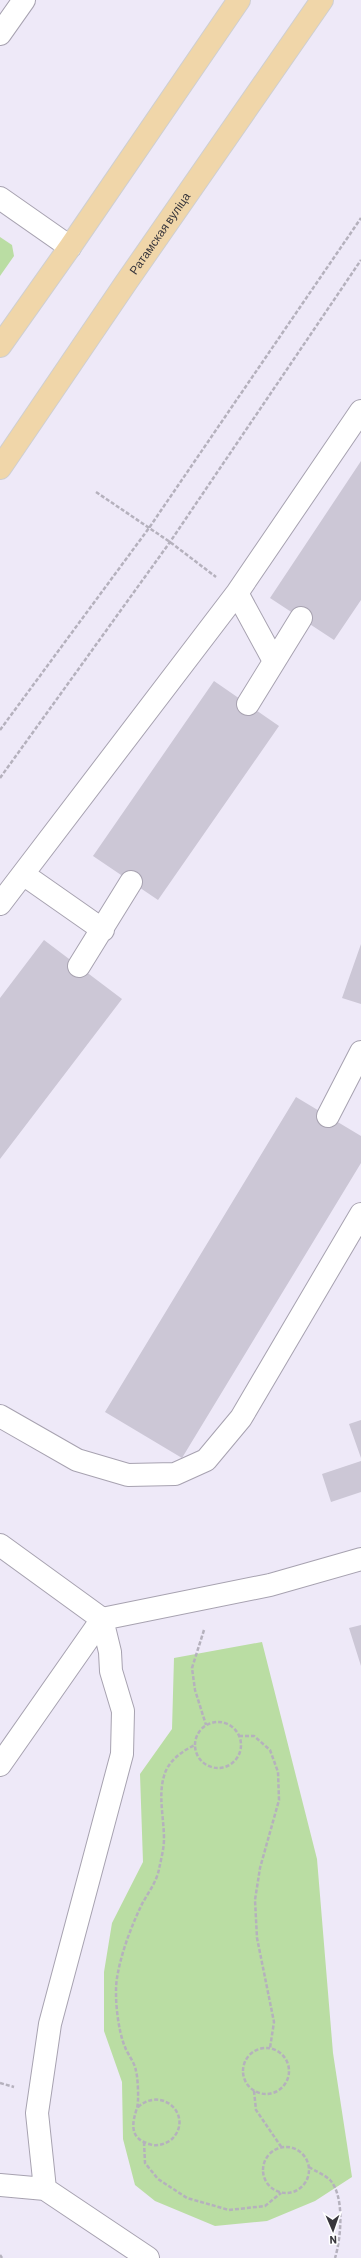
<svg xmlns="http://www.w3.org/2000/svg" width="361" height="2258" font-family="Barlow,sans-serif">
	<style>
		.green { fill: #badda3 }
		.building { fill: #ccc7d6 }
		.lines { fill: none; stroke-linecap: round; stroke-linejoin: round }
		.minor-casing { stroke: #a7a2b0; stroke-width: 24 }
		.major-casing { stroke: #cfcfd0; stroke-width: 24 }
		.path { stroke: #b5b1bd; stroke-width: 2.5; stroke-dasharray: 4 2; stroke-linecap: butt }
		.minor { stroke: #fff; stroke-width: 22 }
		.major { stroke: #f0d6a9; stroke-width: 22 }
		.labels { text-anchor: middle; stroke-width: 3; stroke-linejoin: round; paint-order: stroke }
		.street-label { font-size: 12px; fill: #38363c; stroke: #fff }
	</style>
	<rect width="100%" height="100%" fill="#eee9f8"/>
	<path class="green" d="M0 237 12 245 14 256 0 276Z
		M262 1642 317 1859 333 2053 352 2177 315 2201 267 2221 215 2226 155 2201 135 2185 123 2139 122 2082 104 2031V1972L112 1923 143 1862 140 1774 172 1729 174 1658Z"/>
	<path class="building" d="M361 461V600L334 640 270 598Z
		M214 681 279 726 158 900 93 856Z
		M44 940 122 999 0 1159V998Z
		M361 944V1004L342 998Z
		M296 1097 361 1136V1163L182 1458 105 1412Z
		M361 1420V1458L349 1424Z
		M361 1461V1492L331 1502 322 1474Z
		M361 1625V1666L349 1628Z"/>
	<g class="lines">
		<defs>
			<path id="minor" d="M0 34 24 0
				M0 198 70 247
				M237 593 274 661
				M248 704 301 618
				M23 874 103 930
				M0 904 237 593 361 411
				M79 966 131 882
				M328 1116 361 1052
				M0 1416 77 1460 128 1475 175 1474 206 1460 241 1418 361 1214
				M0 1545 102 1619 110 1652 111 1671 123 1711 122 1754 50 2024 37 2113 45 2189 148 2258
				M0 1765 102 1619 270 1585 361 1559
				M0 2185 45 2189"/>
			<g id="major">
				<path d="M0 346 70 247 239 0"/>
				<path id="s1" d="M0 468 125 284 322 0"/>
			</g>
		</defs>
		<use href="#minor" class="minor-casing"/>
		<use href="#major" class="major-casing"/>
		<path class="path" d="M96 492 170 542 216 577
			M0 730 149 528 361 218
			M0 778 170 542 361 260
			M204 1630 192 1668 195 1690 206 1725
			M195 1745a23 23 0 1 1 46 0a23 23 0 1 1-46 0Z
			M239 1736H254L270 1750 278 1772 279 1800 260 1868 255 1900 257 1938 274 2022 270 2048
			M243 2071a23 23 0 1 1 46 0a23 23 0 1 1-46 0Z
			M0 2083 14 2087
			M254 2091 256 2110 282 2148
			M138 2107C163 2085 194 2117 172 2139 166 2144 157 2147 149 2144 129 2138 132 2123 137 2108 139 2102 138 2078 136 2071 135 2063 128 2055 125 2047 118 2031 114 1996 117 1978 121 1953 131 1927 142 1904 148 1893 157 1881 159 1869 161 1860 164 1848 164 1839 164 1818 158 1796 164 1776 168 1761 182 1751 195 1745
			M144 2142 145 2163 158 2179 187 2198 229 2210 265 2206 281 2193
			M263 2170a23 23 0 1 1 46 0a23 23 0 1 1-46 0Z
			M309 2167C315 2171 325 2175 330 2180 345 2196 341 2239 335 2258
			M0 2255 2 2258"/>
		<use href="#minor" class="minor"/>
		<use href="#major" class="major"/>
	</g>
	<g class="labels">
		<g class="street-label">
			<text dy="4" stroke="none"><textPath href="#s1" startOffset="284">Ратамская вуліца</textPath></text>
		</g>
	</g>
	<g transform="translate(333 2230) rotate(178)" stroke="#ffffff" stroke-width="3" paint-order="stroke">
	<path d="M0-3L7 15L0 10L-7 15Z" fill="#38363c"/>
	<text y="-6" font-size="11" font-weight="bold" text-anchor="middle" fill="#38363c">N</text>
	</g>
</svg>
